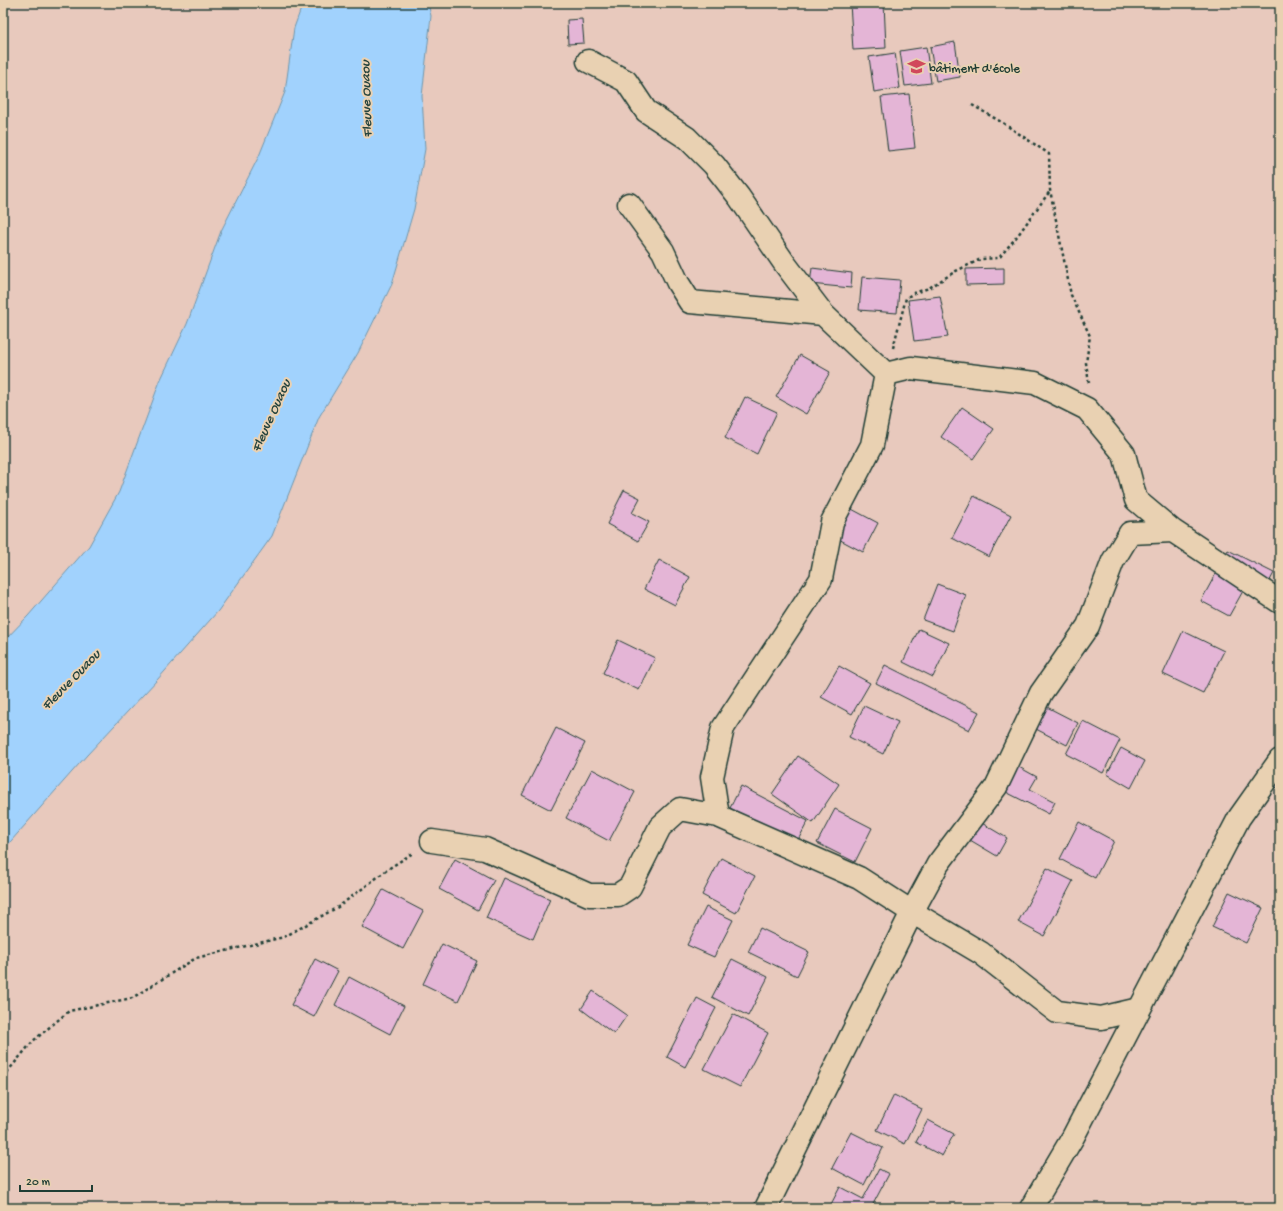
<svg xmlns="http://www.w3.org/2000/svg" width="1283" height="1211" font-family="'Gochi Hand',sans-serif">
	<style>
		.water { fill: #a1d2fd; stroke: #6d96ad }
		.building { fill: #e4b5d6; stroke: #1f3d34 }
		.lines { fill: none; stroke-linecap: round; stroke-linejoin: round }
		.street-casing { stroke: #1f3d34; stroke-width: 25 }
		.path { stroke: #1f3d34; stroke-width: 2.5; stroke-dasharray: 3 3; stroke-linecap: butt }
		.street { stroke: #e9d1b2; stroke-width: 22 }
		.labels { text-anchor: middle; stroke-width: 4; stroke-linejoin: round; paint-order: stroke }
		.poi-label { font-size: 13px; fill: #1f3d34; stroke: #e9d1b2; text-anchor: start }
		.water-label { font-size: 14px; font-style: italic; fill: #26443e; stroke: #e9d1b2 }
	</style>
	<rect width="100%" height="100%" fill="#e8c9bd"/>
	<filter id="ink" filterUnits="userSpaceOnUse"><feTurbulence type="fractalNoise" baseFrequency=".025" numOctaves="2"/><feDisplacementMap in="SourceGraphic" scale="8" xChannelSelector="R" yChannelSelector="G"/><feConvolveMatrix kernelMatrix="1 2 1 2 8 2 1 2 1" color-interpolation-filters="sRGB"/></filter>
	<g filter="url(#ink)">
		<path class="water" d="M303 3H428L431 16 422 96 425 149 414 209 392 284 358 353 319 417 272 536 218 611 157 680 87 755 3 850V642L28 616 89 546 119 492 160 381 187 324 221 231 259 156 285 92 294 28Z"/>
		<path class="building" d="M850 3H884L886 48 853 50Z
			M582 19 584 43 568 44 567 20Z
			M955 42 960 77 936 81 930 47Z
			M926 47 931 83 905 86 900 51Z
			M895 53 900 88 874 92 869 57Z
			M909 94 915 148 888 151 881 97Z
			M812 268 852 273 851 288 810 284Z
			M1004 268V284L966 285V269Z
			M862 277 900 280 897 313 859 310Z
			M940 296 948 337 914 341 908 300Z
			M800 355 830 372 806 414 776 397Z
			M745 397 777 412 757 454 725 438Z
			M962 407 994 429 973 459 941 437Z
			M624 490 640 498 632 513 649 522 638 541 607 524Z
			M974 496 1011 515 989 557 952 538Z
			M846 506 878 523 863 552 831 535Z
			M1228 550 1274 573 1267 586 1221 562Z
			M659 560 690 577 675 605 644 589Z
			M1220 566 1248 582 1229 616 1201 601Z
			M937 584 966 595 953 631 923 620Z
			M919 629 949 643 933 677 903 662Z
			M1183 631 1224 651 1203 693 1163 674Z
			M618 640 655 658 639 690 603 673Z
			M885 665 979 712 969 730 876 683Z
			M839 666 870 683 852 714 821 697Z
			M864 706 898 722 883 754 849 737Z
			M1045 706 1078 723 1067 745 1034 728Z
			M1083 721 1120 740 1103 773 1066 754Z
			M556 728 585 743 551 810 522 795Z
			M1121 748 1145 761 1131 788 1107 774Z
			M798 756 839 784 813 823 772 794Z
			M1017 766 1037 777 1030 789 1055 802 1049 814 1004 791Z
			M592 769 635 792 609 841 566 818Z
			M1280 772V789L1273 786Z
			M741 786 808 821 797 842 730 808Z
			M835 809 872 828 855 862 817 843Z
			M980 822 1007 838 997 856 970 840Z
			M1079 822 1114 841 1095 878 1060 859Z
			M721 858 755 876 736 913 702 895Z
			M455 859 494 880 478 910 439 889Z
			M1047 868 1073 881 1044 936 1018 922Z
			M504 878 550 899 533 939 486 918Z
			M383 890 423 911 403 949 362 927Z
			M1229 892 1263 908 1246 943 1212 927Z
			M706 907 733 920 714 957 687 945Z
			M760 928 809 952 797 976 748 952Z
			M442 944 477 961 458 1001 423 984Z
			M315 959 338 971 314 1017 291 1005Z
			M732 959 768 977 748 1016 712 997Z
			M349 977 404 1006 390 1034 335 1005Z
			M593 991 627 1015 614 1034 581 1009Z
			M697 998 716 1008 685 1067 667 1057Z
			M733 1014 768 1033 740 1087 704 1069Z
			M894 1095 922 1109 905 1144 877 1130Z
			M928 1120 954 1134 942 1156 916 1142Z
			M851 1132 883 1148 864 1185 832 1168Z
			M879 1169 889 1174 871 1208H829L840 1187 863 1199Z"/>
		<g class="lines">
			<defs>
				<path id="street" d="M588 61 626 81 646 111 687 138 714 165 739 197 785 264 823 314 886 374
					M629 204 663 251 678 283 690 302 823 314
					M718 816 712 777 723 728 821 579 832 522 872 445 886 374 911 368 1035 383 1087 409 1124 454 1136 500 1173 531
					M432 841 485 849 589 895H618L630 887 660 827 680 809 718 816 859 878 912 912 981 953 1057 1012 1101 1018 1139 1009
					M766 1208 912 912 938 864 996 787 1041 693 1088 626 1113 561 1130 533 1173 531 1280 602
					M1031 1208 1073 1137 1239 818 1280 760"/>
			</defs>
			<use href="#street" class="street-casing"/>
			<path class="path" d="M972 105 1003 123 1049 154 1050 190 1071 295 1090 336 1086 363 1089 383
				M893 348 906 298 914 293 929 288 956 271 981 259 999 258 1018 235 1050 191
				M3 1077 33 1041 69 1011 132 998 196 958 284 937 338 907 391 867 413 853"/>
			<use href="#street" class="street"/>
		</g>
	</g>
	<defs>
		<symbol id="university-bare" viewBox="-9 -9 18 18"><path d="M0-5L7-2L0 1L-7-2ZM-4 1L0 2.5L4 1V4Q0 6-4 4Z" fill="#d1495b" stroke="#e9d1b2" stroke-width="2.5" paint-order="stroke"/></symbol>
	</defs>
	<g fill-rule="evenodd">
		<use href="#university-bare" x="904" y="54" width="25" height="25"/>
	</g>
	<g class="labels">
		<g class="poi-label">
			<text x="929" y="72">bâtiment d'école</text>
		</g>
		<g class="water-label">
			<text transform="translate(365 99) rotate(-92)" y="5">Fleuve Ouaou</text>
			<text transform="translate(270 415) rotate(-66)" y="5">Fleuve Ouaou</text>
			<text transform="translate(70 679) rotate(-46)" y="5">Fleuve Ouaou</text>
		</g>
	</g>
	<rect width="1283" height="1211" fill="none" stroke="#e9d1b2" stroke-width="16"/>
	<rect x="8" y="8" width="1267" height="1195" fill="none" stroke="#1f3d34" stroke-width="1.5" filter="url(#ink)"/>
	<path d="M20 1185v6h72v-6" fill="none" stroke="#1f3d34" stroke-width="2"/>
	<text x="26" y="1185" font-size="12" fill="#1f3d34" stroke="#e9d1b2" stroke-width="3" paint-order="stroke">20 m</text>
</svg>
